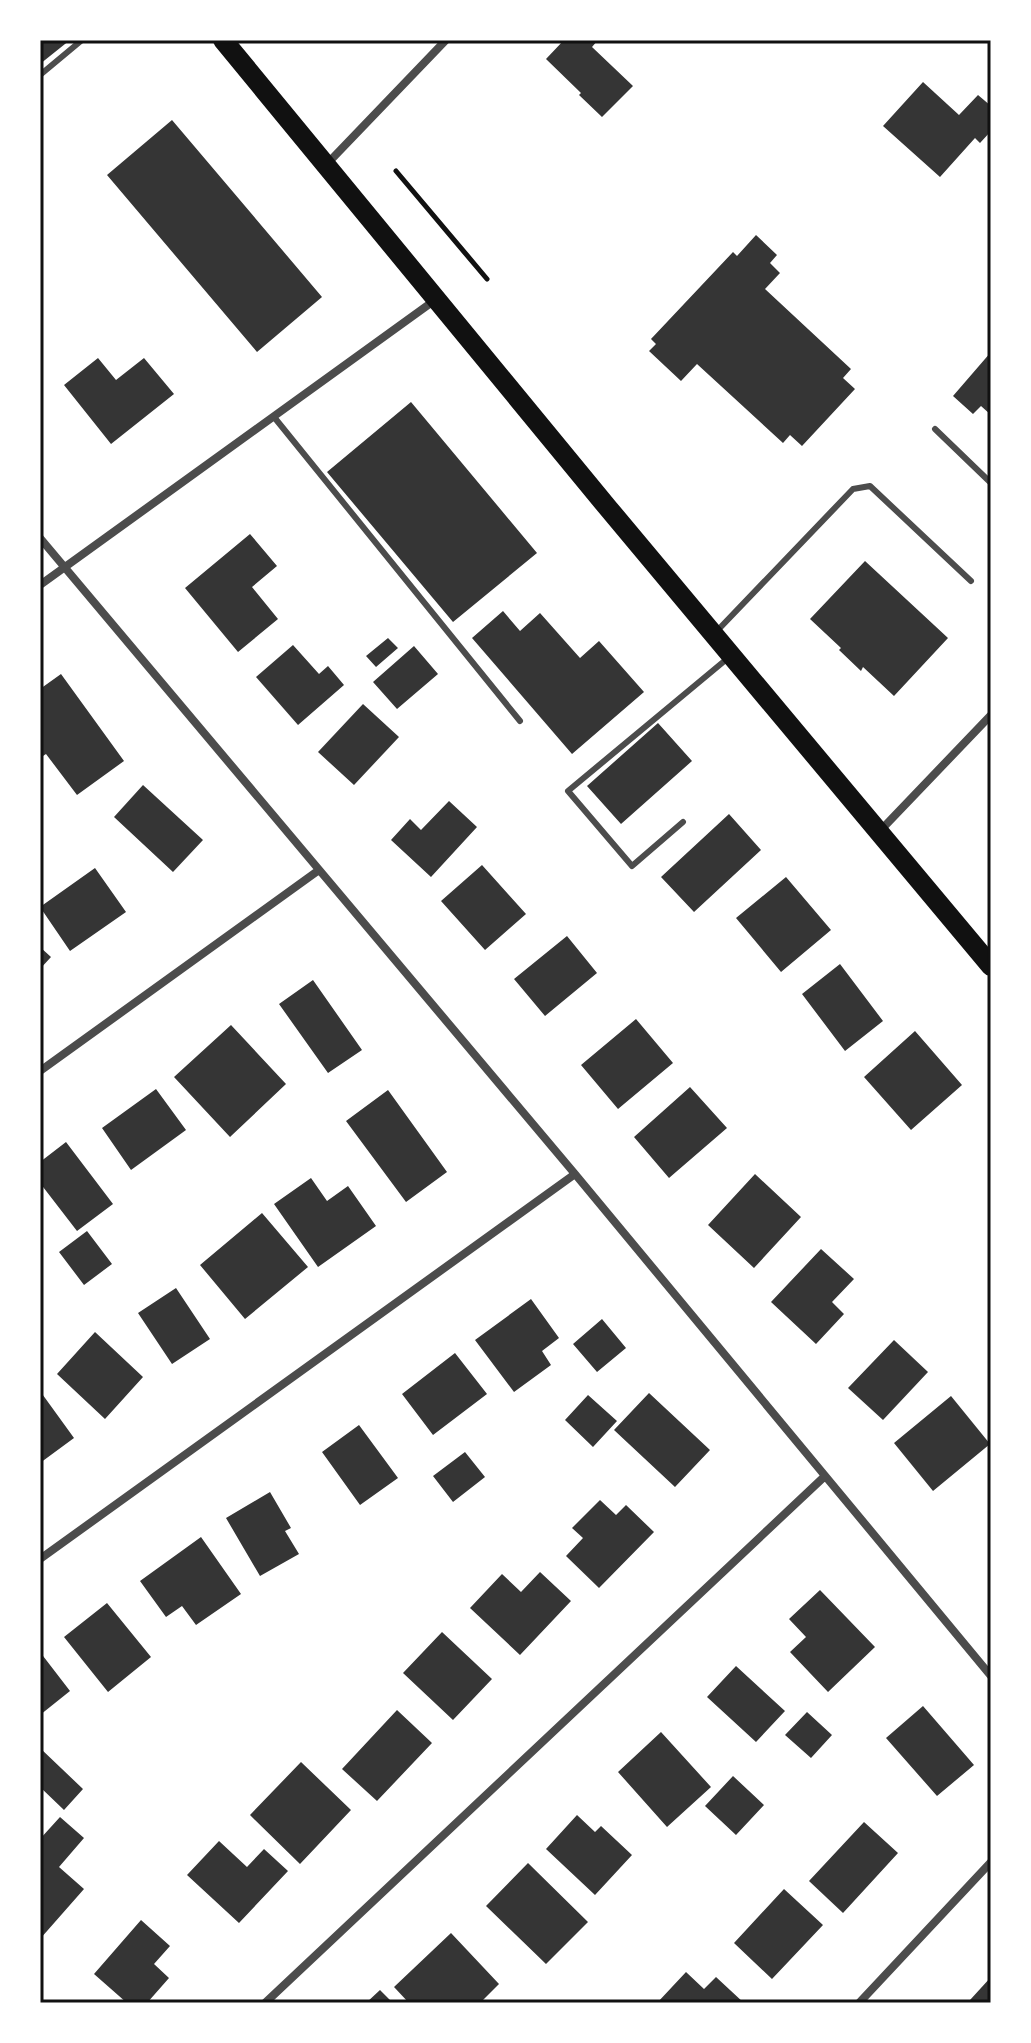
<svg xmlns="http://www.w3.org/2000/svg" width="1031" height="2043" font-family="'Playfair Display',serif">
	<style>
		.building { fill: #353535 }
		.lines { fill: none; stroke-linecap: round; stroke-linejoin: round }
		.path { stroke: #111; stroke-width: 5 }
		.service { stroke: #4c4c4c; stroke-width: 6 }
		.minor { stroke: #4c4c4c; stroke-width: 8 }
		.primary { stroke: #111; stroke-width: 20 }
		.neatline { fill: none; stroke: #111; stroke-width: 3 }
	</style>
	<rect width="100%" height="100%" fill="#fff"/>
	<path class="building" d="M40 40H70L40 64Z
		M564 40H598L592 47 633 86 602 117 579 95 581 93 546 59Z
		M923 82 959 115 978 95 991 106V131L980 143 975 138 940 177 883 126Z
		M172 120 322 297 257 352 107 175Z
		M756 235 777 255 770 263 780 273 765 289 851 369 843 378 855 389 802 446 790 435 783 443 697 364 681 381 649 351 656 344 651 339 733 252 737 256Z
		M991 352V415L981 406 973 414 953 396Z
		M98 358 116 380 144 358 174 394 111 444 64 385Z
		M411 402 537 553 453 622 327 472Z
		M250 534 277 566 252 587 278 619 238 652 185 588Z
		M865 561 948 638 894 696 863 667 861 671 839 650 841 648 810 619Z
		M503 611 520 631 540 613 580 658 599 641 644 692 572 754 472 638Z
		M388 638 398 648 376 667 366 656Z
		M293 645 319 674 328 666 344 685 298 725 256 677Z
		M414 646 438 674 397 709 373 682Z
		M61 674 124 761 77 795 46 754 40 758V689Z
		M363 704 399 737 354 785 318 752Z
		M658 723 692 761 621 824 587 786Z
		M143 785 203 840 173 872 114 817Z
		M449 801 477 827 431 877 391 840 410 819 421 830Z
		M729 814 761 850 694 912 661 877Z
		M482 865 526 914 485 950 441 901Z
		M95 868 126 912 70 951 40 907Z
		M786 877 831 930 781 972 736 918Z
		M567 936 597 973 545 1016 514 979Z
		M40 947 51 957 40 969Z
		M840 964 883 1021 845 1051 802 994Z
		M313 980 362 1050 328 1073 279 1004Z
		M636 1019 673 1063 618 1109 581 1065Z
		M231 1025 286 1084 230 1137 174 1077Z
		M915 1031 962 1085 911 1130 864 1077Z
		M690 1087 727 1128 669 1178 634 1137Z
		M156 1089 186 1130 131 1170 102 1128Z
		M388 1090 447 1172 406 1202 346 1121Z
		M66 1142 113 1204 77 1231 40 1183V1162Z
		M755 1174 801 1217 754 1268 708 1225Z
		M311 1178 327 1201 348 1186 376 1226 318 1267 274 1204Z
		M262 1213 308 1267 245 1319 200 1265Z
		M87 1231 112 1264 84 1285 59 1252Z
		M821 1249 854 1279 832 1302 844 1314 816 1344 771 1302Z
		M176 1288 210 1339 172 1364 138 1313Z
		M531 1299 559 1338 542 1351 551 1365 514 1392 475 1340Z
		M602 1319 626 1348 597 1372 573 1344Z
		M95 1332 143 1377 105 1419 57 1374Z
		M894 1340 928 1372 883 1420 848 1388Z
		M455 1353 487 1394 433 1435 402 1394Z
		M40 1391 74 1438 40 1463Z
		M649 1393 710 1450 675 1487 614 1430Z
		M588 1395 617 1421 593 1447 565 1420Z
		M951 1396 990 1444 933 1491 894 1443Z
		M359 1425 398 1478 360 1505 322 1452Z
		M465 1452 485 1477 453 1502 433 1476Z
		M270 1492 291 1528 285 1531 299 1554 260 1576 226 1518Z
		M600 1500 616 1515 626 1505 654 1532 599 1588 566 1556 583 1538 572 1528Z
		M201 1537 241 1594 196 1625 182 1606 166 1617 140 1581Z
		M540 1572 571 1601 520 1655 470 1608 502 1574 521 1592Z
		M820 1590 875 1647 828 1692 790 1652 806 1637 789 1619Z
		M107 1603 151 1657 108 1692 64 1637Z
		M442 1632 492 1679 453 1720 403 1673Z
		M40 1652 70 1691 40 1715Z
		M736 1666 785 1711 756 1742 707 1697Z
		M923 1706 974 1765 937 1796 886 1738Z
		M397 1710 432 1743 377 1801 342 1769Z
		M807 1712 832 1735 811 1758 785 1735Z
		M661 1732 711 1787 667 1827 618 1772Z
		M40 1748 83 1789 64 1810 40 1787Z
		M301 1762 351 1810 300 1864 250 1815Z
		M733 1776 764 1805 736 1835 705 1806Z
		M577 1815 595 1832 601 1826 632 1855 595 1895 546 1849Z
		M60 1817 84 1838 59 1867 84 1889 40 1939V1839Z
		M864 1822 898 1853 843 1913 809 1881Z
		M219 1841 247 1867 264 1849 288 1871 239 1923 187 1875Z
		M528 1863 588 1922 546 1964 486 1906Z
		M784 1889 823 1925 772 1979 734 1943Z
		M141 1920 170 1946 154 1964 169 1978 147 2003H127L94 1974Z
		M451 1933 499 1984 480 2003H409L394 1987Z
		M686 1972 704 1989 716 1977 744 2003H657Z
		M991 1977V2003H973L970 2000Z
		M380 1990 393 2003H366Z"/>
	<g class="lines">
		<path class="path" d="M396 171 487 279"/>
		<path class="service" d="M40 75 82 40
			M274 417 520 721
			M935 429 991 483
			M716 632 853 489 870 486 971 581
			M683 822 632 866 568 791 728 658"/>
		<path class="minor" d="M326 165 446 40
			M40 538 575 1174 991 1676
			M40 585 435 300
			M879 832 991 715
			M40 1071 319 870
			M40 1559 575 1174
			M265 2003 825 1476
			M859 2003 991 1862"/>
		<path class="primary" d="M223 40 608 508 991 966"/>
	</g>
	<rect width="1031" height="2043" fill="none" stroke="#ffffff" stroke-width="84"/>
	<rect x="42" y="42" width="947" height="1959" class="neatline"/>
</svg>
